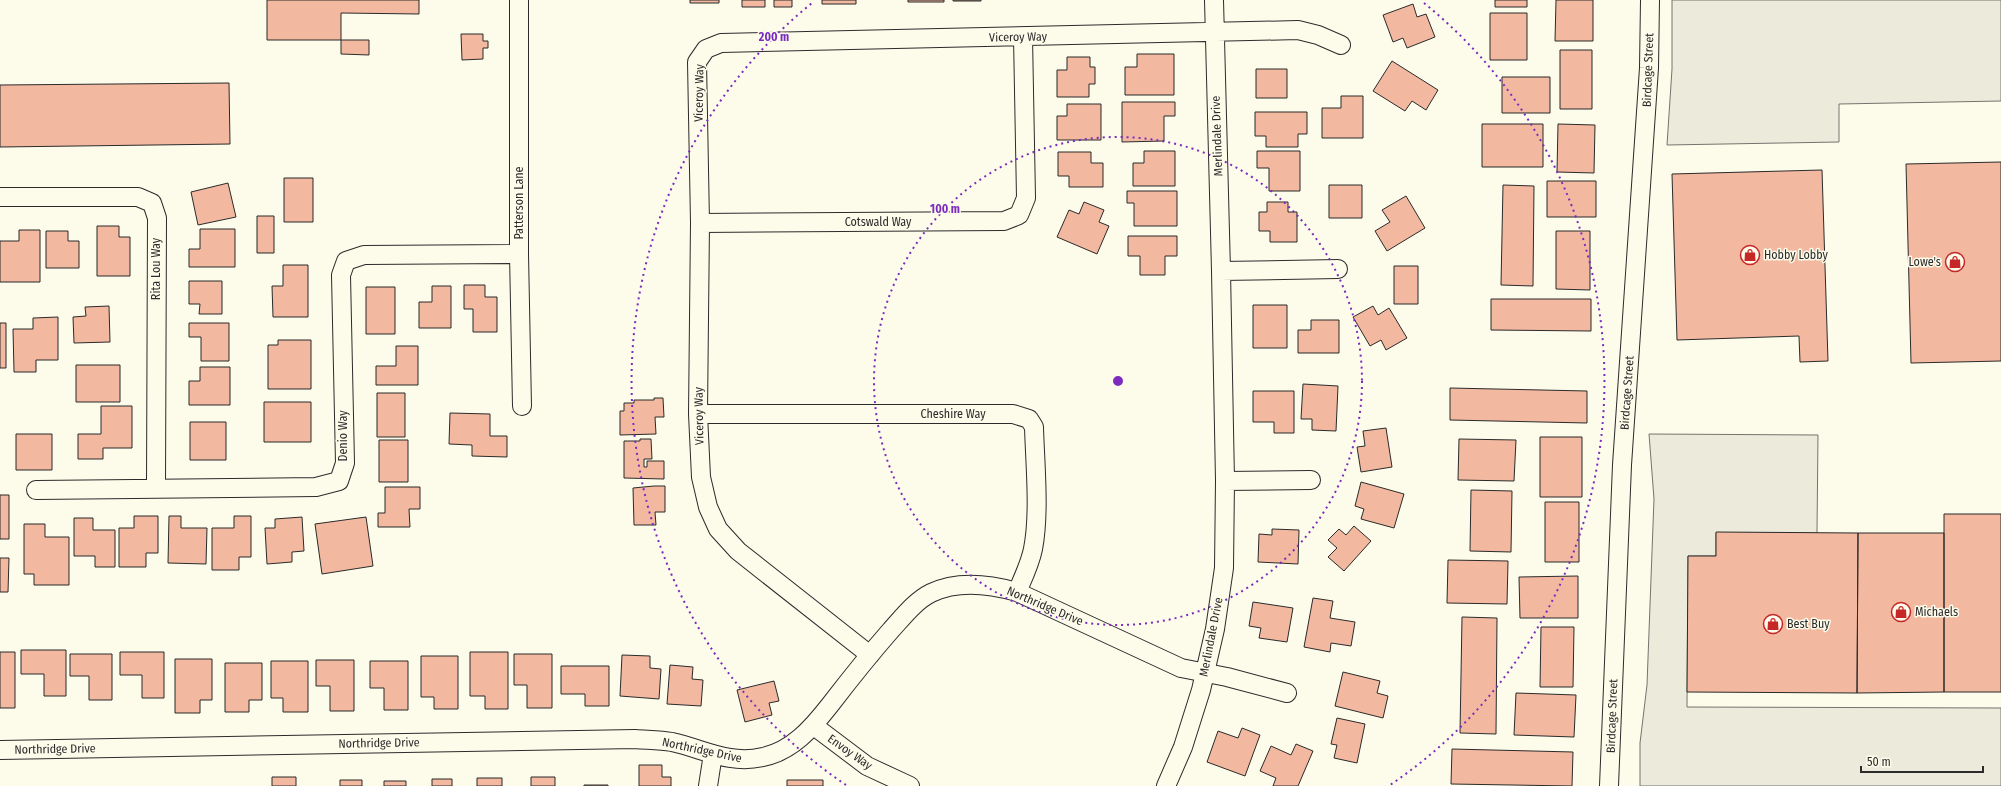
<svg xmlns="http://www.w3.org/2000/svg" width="2001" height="786" font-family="'Fira Sans Condensed',sans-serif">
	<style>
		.parking { fill: #eceadb; stroke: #74746e }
		.building { fill: #f2b8a0; stroke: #2b2b2b }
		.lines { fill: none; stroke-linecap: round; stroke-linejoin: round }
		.minor-casing { stroke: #2b2b2b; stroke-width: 20 }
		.minor { stroke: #fdfbea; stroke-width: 18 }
		.ring { fill: none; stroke: #7b2cbf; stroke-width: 2; stroke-dasharray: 2 4 }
		.labels { text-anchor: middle; stroke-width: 3; stroke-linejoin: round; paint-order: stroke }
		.street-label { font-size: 12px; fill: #2b2b2b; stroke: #fdfbea }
		.poi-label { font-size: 12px; fill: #2b2b2b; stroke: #fdfbea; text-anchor: start }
		.centre { fill: #7b2cbf; stroke: #fdfbea; stroke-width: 2 }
		.ring-label { font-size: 12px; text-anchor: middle; font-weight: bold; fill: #7b2cbf; stroke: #fdfbea; stroke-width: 3; stroke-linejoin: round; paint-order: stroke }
	</style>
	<rect width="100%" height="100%" fill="#fdfbea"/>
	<path class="parking" d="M1672 0H2001V101L1839 104V142L1667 145 1672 69Z
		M1649 434 1818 435 1817 533H1716V556H1688L1687 707 2001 708V786H1640V743L1647 685 1654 499Z"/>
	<path class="building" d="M267 0H419V14L341 13V40H369V55L341 54V40H267Z
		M690 0H719V3H690Z
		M742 0H765V7H742Z
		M774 0H792V7H774Z
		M822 0H856V4H822Z
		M908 0H944V2H908Z
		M953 0H981V1H953Z
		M1495 0H1527V7H1495Z
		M1556 0H1593V41H1555Z
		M1413 4 1417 17 1426 14 1435 37 1407 48 1403 38 1393 42 1383 15Z
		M1490 13H1527V60H1490Z
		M461 34H483V41H488V48H483V59L462 60Z
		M1560 50H1592V109H1560Z
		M1137 54H1174V95H1125V67H1137Z
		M1067 57H1090V67H1095V84H1089V97H1057V70H1067Z
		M1392 61 1438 90 1426 110 1412 101 1405 111 1373 91Z
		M1256 69H1287V98H1256Z
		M1502 77H1550V113H1502Z
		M229 83 230 144 0 147V85Z
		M1341 96H1363V138H1322V108H1341Z
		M1122 102H1175V116H1164V141L1122 142Z
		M1067 104H1101V140H1057V116H1067Z
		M1255 112H1307V134H1298V147H1266V136H1255Z
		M1482 124H1543V167H1482Z
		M1558 124 1595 125 1594 173 1557 172Z
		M1144 151H1175V186H1133V163H1144Z
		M1257 151H1300V191H1269V168H1257Z
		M1058 152H1091V163H1103V187H1069V176H1058Z
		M2001 162V361L1911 363 1906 164Z
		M1822 170 1828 361 1800 362 1799 336 1677 340 1672 174Z
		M284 178H313V222H284Z
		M1547 181H1596V217H1547Z
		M228 183 236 217 198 225 191 192Z
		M1329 185H1362V218H1329Z
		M1503 185 1534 186 1533 286 1501 285Z
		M1127 191H1177V226H1134V203H1127Z
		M1406 196 1425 228 1387 251 1375 231 1390 222 1382 210Z
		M1084 202 1104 210 1099 222 1109 226 1097 254 1057 237 1069 210 1079 214Z
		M1267 202H1288V212H1297V242H1270V231H1259V212H1267Z
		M257 216H274V253H257Z
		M97 226H119V237H130V276H97Z
		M200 229H235V267H189V249H200Z
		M19 230H40V282H0V241H19Z
		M46 231H68V241H79V268H46Z
		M1556 231H1590V290L1556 289Z
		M1128 236H1177V256H1165V275H1140V256H1128Z
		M283 265H308V317H273L272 286H283Z
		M1394 266H1418V304H1394Z
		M189 281H222V314H199L200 304H189Z
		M464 285H485V297H497V332H473V309H464Z
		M432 286H451V328H419V302H432Z
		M366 287H395V334H366Z
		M1491 299H1591V331L1491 330Z
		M1253 305H1287V348H1253Z
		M109 306 110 342 74 343 73 317 86 316 85 307Z
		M1373 306 1378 315 1389 308 1407 338 1386 350 1381 340 1370 346 1353 317Z
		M58 317V360H36V372H14L13 329H33V318Z
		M1311 320H1339V353H1298V330H1311Z
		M0 323H6V368H0Z
		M189 323H229V361H201V337H189Z
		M278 340H311V389H268V345H278Z
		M396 346H418V385H376V366H396Z
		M76 365H120V402H76Z
		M200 367H230V405H189V381H200Z
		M1303 384 1338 386 1336 431 1312 430V419H1301Z
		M1450 388 1587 391V423L1450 420Z
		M1253 391H1294V433H1274V422H1253Z
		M377 393H405V437H377Z
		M654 398H663L664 417H655L656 434 620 435V411H624V403H634V400H654Z
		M264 402H311V442H264Z
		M101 406H132V448H103V459H78V434H101Z
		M450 413 490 414V436H507V457L472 456V445L449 444Z
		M190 422H226V460H190Z
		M1386 428 1392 467 1361 472 1357 447 1365 446 1363 431Z
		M16 434H52V470H16Z
		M1540 437H1582V497H1540Z
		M640 439H651L652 459H644V467H647V461H664V479L624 478V441H640Z
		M1459 439 1516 440 1514 481 1458 480Z
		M379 440H408V482H379Z
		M1361 482 1404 494 1394 528 1361 519 1364 509 1355 506Z
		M654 486H665V512H655L656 525H634L633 488Z
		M385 487H420V509H409L410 527H378V513H385Z
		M1471 490 1512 491 1511 552 1470 551Z
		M0 495H9V539H0Z
		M1545 502H1579V562H1545Z
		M1944 514H2001V692H1944Z
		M134 516H158V553H146V567H119V528H134Z
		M169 516H181V528H207L206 564 168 563Z
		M234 516H251V557H239V570H212V528H234Z
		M302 517 304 551 292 552V562L267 564 265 528H275V519Z
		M366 517 373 566 322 574 315 524Z
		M74 518H93V530H115V567H95V556H74Z
		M24 524H45V537H69V585H34V574H24Z
		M1354 526 1371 541 1344 571 1328 557 1337 548 1328 540 1339 529 1346 535Z
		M1272 529 1299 530 1298 564 1258 562 1259 534 1272 535Z
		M1716 532 1858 533 1857 693 1687 692 1688 556H1716Z
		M1858 533H1944V692L1857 693Z
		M0 558H9L8 592H0Z
		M1448 560 1508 561 1507 604 1447 603Z
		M1578 576V618H1520L1519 577Z
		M1313 598 1333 601 1330 618 1355 622 1351 646 1331 643 1330 652 1304 647Z
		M1253 602 1293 608 1287 642 1259 638 1261 628 1249 626Z
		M1462 617 1497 618 1496 734 1460 733Z
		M1541 627H1574L1573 687H1540Z
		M21 650H66V696H44V674H21Z
		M0 652H15V708H0Z
		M120 652H164V698H142V675H120Z
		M470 652H508V709H485V696H470Z
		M70 654H112V700H89V676H70Z
		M514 654H552V708H527V685H514Z
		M622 655 650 656V668L661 669 659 699 620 696Z
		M421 656H458V709H434V697H421Z
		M175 659H212V700H200V713H175Z
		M316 660H354V711H330V686H316Z
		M271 661H308V712H283V698H271Z
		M370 661H408V710H384V688H370Z
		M225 663H262V700H249V712H225Z
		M670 665 693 667 692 679 703 680 701 706 667 704Z
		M561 666H609V706H585V694H561Z
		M1343 672 1380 681 1377 693 1388 696 1383 718 1335 706Z
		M774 681 779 701 769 703 772 715 745 722 737 690Z
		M1516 693 1576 695 1574 737 1514 735Z
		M1337 718 1365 724 1357 763 1334 758 1337 745 1331 744Z
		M1242 728 1260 735 1245 776 1207 762 1218 731 1238 738Z
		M1296 744 1313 751 1298 786H1273L1276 778 1260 771 1271 746 1291 755Z
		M1452 749 1573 752 1572 786 1451 784Z
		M639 765H662V777H671V786H639Z
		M272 777H296V786H272Z
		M531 777H555V786H531Z
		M477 778H502V786H477Z
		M432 779H452V786H432Z
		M340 780H362V786H340Z
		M787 780H823V786H787Z
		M384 781H406V786H384Z
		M584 785H608V786H584Z"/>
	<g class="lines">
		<defs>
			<path id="minor" d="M519 0V254L522 406
				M0 197H138L152 203 157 218 156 488
				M700 223 1004 221 1019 215 1026 198 1023 37
				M1221 271 1338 269
				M698 414H1013L1029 419 1034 427C1035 464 1040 513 1033 549 1030 564 1023 578 1017 592
				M1225 481 1311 480
				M36 490 316 487 339 481 345 463 341 275 346 261 364 255 519 254
				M870 655 738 551 718 529 708 507 701 477 698 414 700 223 697 62 706 49 721 43 1298 30 1318 35 1341 45
				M814 726 867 766 910 786
				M0 750 635 739C647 740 660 740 672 742 704 749 729 765 763 757 792 751 812 728 830 705 850 679 870 654 891 630 903 617 915 601 931 593 958 580 989 584 1017 592L1181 668 1227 677 1287 693
				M708 786 713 754
				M1166 786 1183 747 1201 690 1215 629 1224 568 1225 481 1221 271 1214 0
				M1609 786 1622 465 1649 68 1650 0"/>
		</defs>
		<use href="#minor" class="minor-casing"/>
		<use href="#minor" class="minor"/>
	</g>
	<g class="ring">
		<circle cx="1118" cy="381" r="244"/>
		<path d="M846 785A487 487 0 0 1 812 3M1424 3A487 487 0 0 1 1390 785"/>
	</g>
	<defs>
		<symbol id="shop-ring" viewBox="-11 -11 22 22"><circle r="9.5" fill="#fdfbea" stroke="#c62828" stroke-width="1.5"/><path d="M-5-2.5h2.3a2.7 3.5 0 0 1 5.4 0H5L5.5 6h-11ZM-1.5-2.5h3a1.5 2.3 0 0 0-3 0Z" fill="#c62828"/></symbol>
	</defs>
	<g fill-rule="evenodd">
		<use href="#shop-ring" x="1739" y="244" width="22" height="22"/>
		<use href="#shop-ring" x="1944" y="251" width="22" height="22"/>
		<use href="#shop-ring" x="1890" y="601" width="22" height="22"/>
		<use href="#shop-ring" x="1762" y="613" width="22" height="22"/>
	</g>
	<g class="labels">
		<g class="street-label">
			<text transform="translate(1018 37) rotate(-1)" y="4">Viceroy Way</text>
			<text transform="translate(1648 70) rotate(-88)" y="4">Birdcage Street</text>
			<text transform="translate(699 93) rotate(-89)" y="4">Viceroy Way</text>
			<text transform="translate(1217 136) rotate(-92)" y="4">Merlindale Drive</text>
			<text transform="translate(519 203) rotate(-90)" y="4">Patterson Lane</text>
			<text x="878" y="226">Cotswald Way</text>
			<text transform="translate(156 269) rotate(-90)" y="4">Rita Lou Way</text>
			<text transform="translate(1627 393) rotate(-86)" y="4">Birdcage Street</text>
			<text x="953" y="418">Cheshire Way</text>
			<text transform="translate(699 416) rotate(-91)" y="4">Viceroy Way</text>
			<text transform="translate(343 436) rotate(-90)" y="4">Denio Way</text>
			<text transform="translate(1045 606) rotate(23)" y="4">Northridge Drive</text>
			<text transform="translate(1211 637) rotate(-79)" y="4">Merlindale Drive</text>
			<text transform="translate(1612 716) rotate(-88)" y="4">Birdcage Street</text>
			<text transform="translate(379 743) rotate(-1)" y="4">Northridge Drive</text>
			<text transform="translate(55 749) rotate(-1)" y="4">Northridge Drive</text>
			<text transform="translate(702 750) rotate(12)" y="4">Northridge Drive</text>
			<text transform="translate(850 752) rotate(35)" y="4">Envoy Way</text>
		</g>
		<g class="poi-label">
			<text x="1764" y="259">Hobby Lobby</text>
			<text x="1941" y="266" text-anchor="end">Lowe's</text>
			<text x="1915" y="616">Michaels</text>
			<text x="1787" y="628">Best Buy</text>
		</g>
	</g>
	<circle cx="1118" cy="381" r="6" class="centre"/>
	<g class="ring-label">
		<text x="774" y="41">200 m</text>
		<text x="945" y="213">100 m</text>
	</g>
	<path d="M1861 766v6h122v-6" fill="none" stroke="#2b2b2b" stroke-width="2"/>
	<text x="1867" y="766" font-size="12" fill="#2b2b2b" stroke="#fdfbea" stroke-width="3" paint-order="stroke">50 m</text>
</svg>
